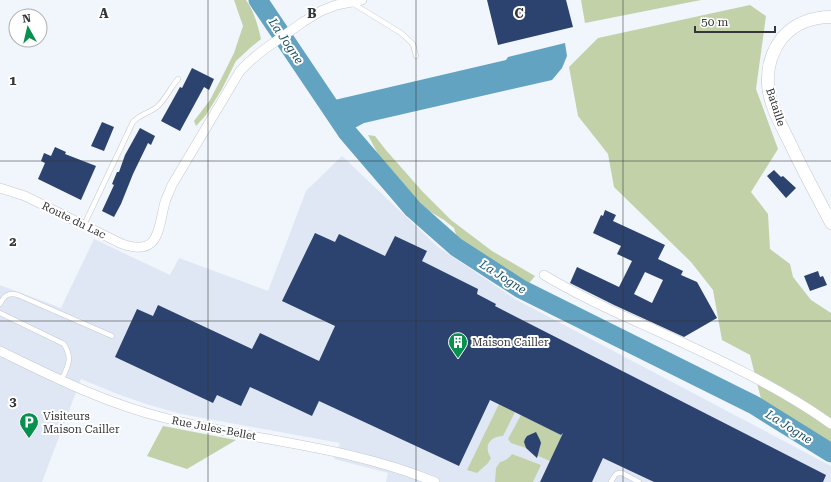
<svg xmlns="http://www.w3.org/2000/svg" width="831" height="482" font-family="'Roboto Serif',serif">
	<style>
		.built { fill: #e0e7f4 }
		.green { fill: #c2d1a8 }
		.water { fill: #62a3c1 }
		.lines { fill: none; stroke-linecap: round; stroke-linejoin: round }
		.river { stroke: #62a3c1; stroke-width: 19 }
		.building { fill: #2b436e; fill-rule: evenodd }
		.lane-casing { stroke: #c4c8ce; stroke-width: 5.5 }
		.street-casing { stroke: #c4c8ce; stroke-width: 10 }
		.secondary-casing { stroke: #c4c8ce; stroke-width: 13 }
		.lane { stroke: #fff; stroke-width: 4.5 }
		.street { stroke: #fff; stroke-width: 9 }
		.secondary { stroke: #fff; stroke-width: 12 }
		.grid { fill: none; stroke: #353639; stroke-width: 1; stroke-opacity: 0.55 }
		.labels { text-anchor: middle; stroke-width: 4; stroke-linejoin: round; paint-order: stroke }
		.street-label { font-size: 11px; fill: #353639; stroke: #fff }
		.poi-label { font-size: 11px; fill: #353639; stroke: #fff; text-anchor: start }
		.water-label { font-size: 12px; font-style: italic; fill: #1b5066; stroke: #fff }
		.grid-label { font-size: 13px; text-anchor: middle; font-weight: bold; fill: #353639; stroke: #fff; stroke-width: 4; stroke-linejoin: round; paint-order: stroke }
	</style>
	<rect width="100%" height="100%" fill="#f1f5fc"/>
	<path class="built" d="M342 156 438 247 515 299 831 466V482H386L388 473 334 459 340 443 181 414 146 404 115 393 81 379 42 482H0V285L61 308 94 239 170 275 179 258 268 291 306 191Z"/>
	<path class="green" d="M234 0H246C254 11 258 26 261 39L250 48 236 61 222 89 206 115 196 126 194 121 210 100 220 81 234 53 243 26Z
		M581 0H701L585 23Z
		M750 5 766 16 756 89 778 149 751 192 768 214 770 249 790 264 793 277 811 300 831 313V450L763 407 750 355 722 340 713 290 691 262 614 187 608 154 578 116 569 67 598 38Z
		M368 135 375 136 385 149 422 191 451 220 492 251 535 276 526 287 511 282 460 247 454 228 444 220 424 208 412 195 397 176 379 156Z
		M499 404 515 412 503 436C490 436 483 446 491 458L488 463 477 473 467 470Z
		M521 415 562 435 550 461 536 455C541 450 543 440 536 435L527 436C524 440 524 444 526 448L511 443 508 439Z
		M163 426 236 440 187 469 147 456Z
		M512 454 541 465 533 482H495L496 468 500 462C505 461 508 459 512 454Z"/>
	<path class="water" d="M565 43 567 56 562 68 552 80 364 123 347 132 326 102 506 60 508 57Z"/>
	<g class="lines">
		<path class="river" d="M258 0 347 132 413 209 456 247 521 289 754 405 831 453"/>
	</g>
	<path class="building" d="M487 0H566L573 27 498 45Z
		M192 68 214 79 209 90 204 87 180 131 161 121 180 87 182 88Z
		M102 122 114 127 104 151 91 146Z
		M140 128 155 136 151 145 148 143 133 174 121 204 114 217 102 211 114 185 112 184 117 172H119L125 155Z
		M55 147 66 152 65 154 96 166 81 200 38 179 45 163 41 161 44 153 51 156Z
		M774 170 781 177 783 176 796 188 786 198 767 176Z
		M605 210 616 215 613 221 665 245 658 259 683 271 681 275 697 282 717 318 684 337 614 305 570 283 577 267 619 287 632 261 617 254 621 246 593 233 601 215 603 216ZM645 272 663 280 652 303 634 294Z
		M315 233 335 242 339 234 385 256 395 236 427 251 422 261 478 289 477 294 496 304 495 306 826 475 823 482H654L603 458 592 482H540L563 433 561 435 490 400 459 466 319 401 312 416 250 387 241 406 217 395 213 403 115 357 137 309 153 316 158 305 252 349 260 333 319 361 335 326 282 301Z
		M818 271 820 277 823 276 827 285 810 291 804 276Z
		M536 432 540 440 541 443 537 458 526 448 524 442 525 439 527 436Z"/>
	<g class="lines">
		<defs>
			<path id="lane" d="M352 3 401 33 413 44 416 56
				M84 225 133 122C140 114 149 113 157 107 165 100 171 87 178 79
				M0 304C4 296 8 292 18 295L112 336
				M0 313 64 344C73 359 68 366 61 381
				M611 482C614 477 615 472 622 473L639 482"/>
			<path id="street" d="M0 188 25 196 122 244C160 257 158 229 165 202 167 196 170 191 172 185L240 71 249 62 262 51 303 22 321 11 336 5 362 0
				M544 275C579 296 616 313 653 329 714 357 776 385 831 424
				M0 351C53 377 107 404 165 418 255 441 349 446 435 482"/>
			<path id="secondary" d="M831 17C811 17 795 23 782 38 772 51 767 67 768 84 769 104 780 123 789 141 802 169 817 196 831 223"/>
		</defs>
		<use href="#lane" class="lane-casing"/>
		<use href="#street" class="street-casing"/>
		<use href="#secondary" class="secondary-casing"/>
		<use href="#lane" class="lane"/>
		<use href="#street" class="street"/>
		<use href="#secondary" class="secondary"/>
	</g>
	<path class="grid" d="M208 0V482M416 0V482M623 0V482M0 161H831M0 321H831"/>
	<defs>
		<symbol id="building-pin" viewBox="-11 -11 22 30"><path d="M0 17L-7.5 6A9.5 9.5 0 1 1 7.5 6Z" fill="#08904e" stroke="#fff"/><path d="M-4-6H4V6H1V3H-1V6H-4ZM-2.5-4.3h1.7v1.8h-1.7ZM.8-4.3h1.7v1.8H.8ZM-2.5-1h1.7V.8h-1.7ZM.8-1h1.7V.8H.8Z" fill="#fff"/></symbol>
		<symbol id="parking-pin" viewBox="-11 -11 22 30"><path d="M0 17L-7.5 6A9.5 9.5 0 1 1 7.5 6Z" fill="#08904e" stroke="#fff"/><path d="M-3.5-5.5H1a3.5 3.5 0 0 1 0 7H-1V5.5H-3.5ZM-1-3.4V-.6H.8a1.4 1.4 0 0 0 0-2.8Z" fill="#fff"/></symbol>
	</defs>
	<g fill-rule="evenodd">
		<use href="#building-pin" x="447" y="331" width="22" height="30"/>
		<use href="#parking-pin" x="18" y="411" width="22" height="30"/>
	</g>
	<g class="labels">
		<g class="street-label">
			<text transform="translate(776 107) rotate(72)" y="4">Bataille</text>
			<text transform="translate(74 220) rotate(26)" y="4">Route du Lac</text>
			<text transform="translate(214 428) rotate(11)" y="4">Rue Jules-Bellet</text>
		</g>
		<g class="poi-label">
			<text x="472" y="346">Maison Cailler</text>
			<text x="43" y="420">Visiteurs<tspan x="43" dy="13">Maison Cailler</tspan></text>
		</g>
		<g class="water-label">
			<text transform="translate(286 41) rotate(56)" y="4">La Jogne</text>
			<text transform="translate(503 277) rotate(32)" y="4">La Jogne</text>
			<text transform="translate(789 427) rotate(32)" y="4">La Jogne</text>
		</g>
	</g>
	<g class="grid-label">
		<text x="104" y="18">A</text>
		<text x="312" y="18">B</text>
		<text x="519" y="18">C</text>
		<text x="13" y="85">1</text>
		<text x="13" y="246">2</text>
		<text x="13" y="406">3</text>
	</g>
	<g transform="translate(28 28) rotate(352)"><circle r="19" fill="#ffffff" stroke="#aeafb0"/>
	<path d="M0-3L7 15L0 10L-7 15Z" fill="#08904e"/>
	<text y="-6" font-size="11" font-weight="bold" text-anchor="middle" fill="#353639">N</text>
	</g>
	<path d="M695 26v6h80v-6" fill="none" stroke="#353639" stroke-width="2"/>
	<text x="701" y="26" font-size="12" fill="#353639" stroke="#ffffff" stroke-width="3" paint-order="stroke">50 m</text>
</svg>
